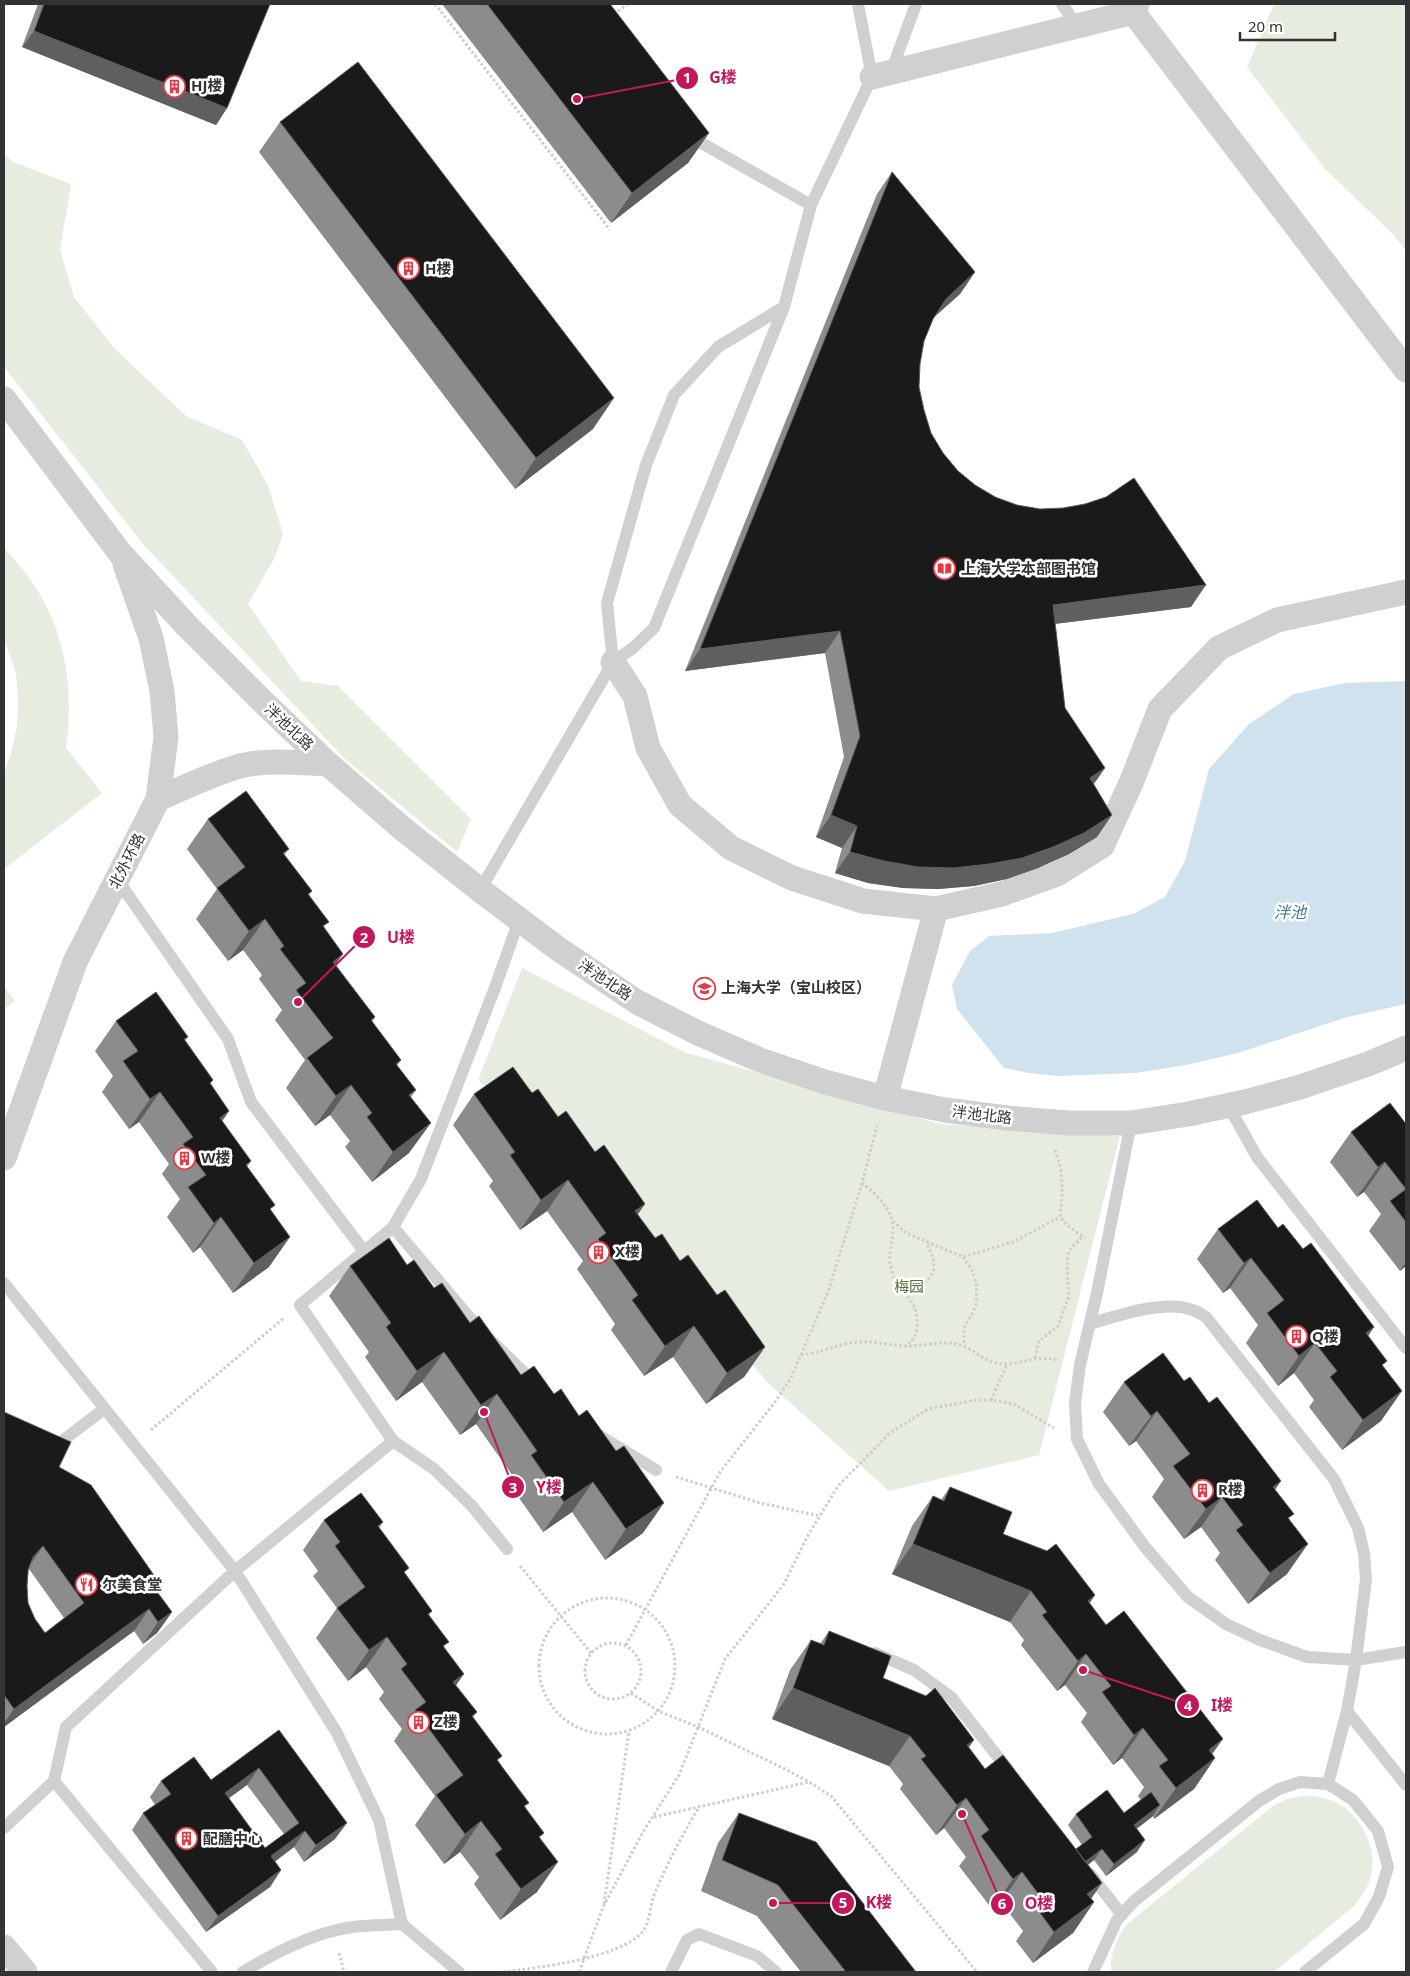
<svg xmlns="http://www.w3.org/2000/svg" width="1410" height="1976" font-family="'Noto Sans','Noto Sans SC',sans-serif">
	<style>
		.green { fill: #e6ecdf }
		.water { fill: #cfe2ee }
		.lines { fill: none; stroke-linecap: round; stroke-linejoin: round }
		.path { stroke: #cdcdcd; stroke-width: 3; stroke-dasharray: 2.5 2.5; stroke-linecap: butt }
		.service { stroke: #d0d0d0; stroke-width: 12 }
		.minor { stroke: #d0d0d0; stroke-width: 25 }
		.wall { fill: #8c8c8c; fill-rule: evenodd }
		.shaded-wall { fill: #5f5f5f }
		.building { fill: #1a1a1a; stroke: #5f5f5f; fill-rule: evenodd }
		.labels { text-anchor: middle; stroke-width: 5; stroke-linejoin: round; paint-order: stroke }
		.poi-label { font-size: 15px; font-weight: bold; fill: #333; stroke: #fff; text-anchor: start }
		.street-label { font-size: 15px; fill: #333; stroke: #fff }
		.park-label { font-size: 15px; fill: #56703f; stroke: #fff }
		.water-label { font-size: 16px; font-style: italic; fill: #3f7597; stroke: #fff }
		.leader { fill: none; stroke: #c2185b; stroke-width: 2 }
		.callout-dot { fill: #c2185b; stroke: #fff; stroke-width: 2 }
		.mark-label { font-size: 15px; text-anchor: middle; font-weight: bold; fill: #fff }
		.callout-label { font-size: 16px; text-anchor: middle; font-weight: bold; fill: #c2185b; stroke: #fff; stroke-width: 5; stroke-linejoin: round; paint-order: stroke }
	</style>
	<rect width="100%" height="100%" fill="#fff"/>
	<path class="green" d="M1274 4H1406V251L1393 234 1325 169 1247 67Z
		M4 154 13 162 71 184 60 250 74 297 114 348 186 416 242 440 268 485 283 534 275 557 248 604 301 681 338 686 471 819 457 852 345 759 143 544 4 367Z
		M4 548C60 605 76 670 66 748L102 793 4 869V773L11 753 17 727 18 701 16 674 4 638Z
		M522 968 684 1052 940 1124 1120 1136 1039 1455 889 1491 767 1382 608 1187 478 1080Z
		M4 986 15 1001 4 1009Z
		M1303 1796C1313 1796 1324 1797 1333 1801 1362 1814 1379 1849 1370 1879 1367 1890 1361 1897 1354 1906L1274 1972H1111C1110 1954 1116 1940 1126 1925L1273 1806 1287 1799Z"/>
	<path class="water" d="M1406 681V1004L1344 1018 1238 1053 1186 1065 1135 1073 1058 1076 1029 1073 1004 1068 957 1009 952 985 970 951 989 936 1052 933 1133 914 1165 897 1185 861 1209 769 1249 724 1294 694 1345 683Z"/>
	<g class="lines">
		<path class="path" d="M435 4 610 230
			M614 14 628 4
			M1055 1150C1064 1173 1063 1192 1060 1217L1068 1226 1085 1238
			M862 1183C876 1194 894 1210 893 1230 893 1243 887 1255 891 1268 896 1291 920 1299 917 1326 917 1335 913 1340 906 1346
			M893 1221 906 1233 963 1257 1013 1242 1060 1217
			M963 1257 972 1270 977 1287 976 1306 964 1328V1345
			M907 1293C933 1279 942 1272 926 1242
			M801 1355C821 1353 838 1344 857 1342 874 1340 890 1346 907 1346 923 1346 940 1341 956 1344 971 1346 982 1361 997 1363 1019 1367 1033 1354 1058 1360
			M1035 1358 1039 1341 1058 1326 1069 1296 1067 1269 1068 1255 1071 1248 1082 1237
			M991 1400 1007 1364
			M151 1430 284 1318
			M676 1477 760 1503 820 1516
			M520 1566 591 1653
			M539 1666a68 68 0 1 1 136 0a68 68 0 1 1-136 0Z
			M585 1671a28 28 0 1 1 56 0a28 28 0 1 1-56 0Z
			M626 1645 720 1472 775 1402 791 1378 828 1292 862 1183 877 1126
			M631 1693 658 1711 698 1727 785 1769 809 1782 831 1796 977 1972
			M654 1817 809 1782
			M604 1904 629 1731
			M339 1953 344 1972
			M503 1972C537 1968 622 1958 643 1931 650 1922 650 1905 654 1895 667 1864 682 1835 699 1807
			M579 1972 603 1907 643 1832 679 1775 725 1659 784 1584 807 1537 838 1486 890 1433 928 1409 976 1400H991L1014 1404 1054 1428"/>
		<path class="service" d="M1062 4 1077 26
			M891 72 916 4
			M689 136 811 205
			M613 662 607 603 646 465 674 395 718 347 784 307
			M117 879 228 1039 251 1102 364 1251
			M480 890 613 662 633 648 654 628 784 307 811 205 872 77 858 4
			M1228 1105 1257 1157 1406 1348
			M1131 1123 1097 1293 1080 1365 1075 1403 1077 1439 1099 1484 1145 1547 1188 1597 1226 1624 1260 1640 1307 1657 1356 1660 1406 1652
			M393 1227 481 1331 536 1384
			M4 1283 235 1571 337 1733 379 1820 402 1924 459 1972
			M1090 1324C1116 1316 1165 1299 1192 1310 1197 1311 1201 1314 1206 1317L1334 1479 1358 1528 1364 1553 1366 1579 1356 1660 1347 1711 1328 1784
			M597 1434 656 1470
			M53 1448 104 1409
			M507 1549 472 1506 434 1469 393 1441 300 1305 393 1227 421 1179 496 985 519 920
			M875 1653 914 1670 951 1697 1009 1771
			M1347 1711 1406 1785
			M54 1781 212 1972
			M4 1828 54 1781 66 1727 235 1571 393 1441
			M1090 1874 1122 1915
			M243 1972C271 1955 301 1939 333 1931 355 1925 379 1925 402 1924
			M671 1972 687 1940 699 1934 757 1956 776 1972
			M1093 1972 1117 1920 1133 1902 1259 1801 1279 1789 1300 1782 1328 1784 1353 1800 1378 1831 1388 1867 1379 1897 1364 1924 1305 1972"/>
		<path class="minor" d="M1137 4 1133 12 1406 370
			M872 77 1133 12
			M4 399 120 553 187 626 257 696 328 764 403 829 480 890 557 948 637 1002 698 1033 760 1060 825 1082 885 1098 945 1110 1007 1118 1069 1123H1131L1188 1114 1245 1102 1300 1087 1368 1064 1406 1048
			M613 662 635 696 648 748 680 805 731 848 792 878 863 901 936 909 1002 894 1057 874 1102 846 1131 783 1160 709 1219 648 1277 620 1406 592
			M158 799C185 787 212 774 240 766 268 759 300 763 328 764
			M885 1098 936 909
			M4 1158 75 962 158 799 166 737 162 691 151 638 125 564
			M4 1947 25 1972"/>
	</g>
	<path class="wall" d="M38 4H270L227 108 216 125 22 47Z
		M442 4H610L709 133 688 163 611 223Z
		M280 122 593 429 515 489 259 152Z
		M892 172 975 272 960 294 934 317 924 341 920 364 919 387 924 410 931 433 943 453 958 471 975 485 1191 607 1055 624 1065 708 1105 768 1094 784 1097 837 1069 854 1038 868 1007 879 974 886 938 889 903 888 868 883 835 873 842 848 816 837 844 757 825 653 685 671 877 194Z
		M208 819 289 849 284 855 312 891 309 895 325 929 336 965 375 1017 372 1022 401 1060 397 1066 416 1090 411 1097 409 1153 372 1182 345 1147 350 1141 330 1115 315 1126 286 1088 305 1060 275 1020 282 1010 259 979 262 975 243 950 228 961 196 919 217 889 187 849Z
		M116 1021 188 1037 185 1041 210 1084 229 1111 222 1121 251 1161 247 1167 271 1211 269 1267 233 1293 200 1247 193 1253 167 1217 180 1199 162 1174 169 1164 139 1122 129 1129 102 1092 113 1076 95 1051Z
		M532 1093 558 1117 637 1214 655 1238 680 1261 717 1295 765 1347 744 1377 706 1404 673 1357 644 1376 611 1330 615 1324 577 1269 583 1261 547 1211 520 1230 489 1186 493 1181 453 1125 474 1094Z
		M1406 1124V1266L1400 1271 1369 1231 1381 1214 1364 1192 1357 1197 1330 1162 1351 1132Z
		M1278 1228 1303 1249 1374 1327 1368 1336 1383 1366 1381 1421 1342 1450 1309 1407 1314 1400 1294 1373 1278 1386 1246 1343 1258 1325 1230 1288 1223 1293 1197 1259 1218 1229Z
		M407 1265 434 1288 470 1323 521 1375 643 1533 605 1560 572 1512 543 1532 510 1485 515 1479 476 1424 460 1435 422 1382 396 1401 365 1357 369 1352 329 1296 350 1266Z
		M1184 1381 1209 1403 1281 1481 1275 1489 1290 1520 1287 1574 1248 1604 1215 1560 1220 1553 1201 1527 1184 1539 1152 1497 1164 1479 1136 1441 1129 1446 1103 1412 1124 1382Z
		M4 1412 59 1467 153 1587 172 1612 157 1633 143 1644 134 1631 4 1727ZM29 1569 64 1618 45 1633 35 1619 28 1603 27 1586Z
		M950 1487 1003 1534 1095 1595 1089 1604 1215 1758 1194 1789 1154 1819 1153 1816 1136 1829 1137 1852 1106 1876 1094 1860 1088 1865 1091 1898 1094 1902 1073 1933 1033 1963 1016 1941 1023 1931 1001 1902 992 1909 959 1866 966 1857 944 1828 936 1835 900 1789 903 1784 889 1766 772 1719 790 1670 811 1640 820 1644 829 1631 883 1678 974 1740 968 1747 985 1769 1076 1849 1082 1845 1068 1825 1076 1814 1124 1813 1141 1800 1138 1796 1144 1787 1122 1758 1113 1765 1081 1722 1087 1713 1065 1685 1057 1691 1021 1645 1024 1640 1010 1622 892 1574 912 1526 933 1496 941 1500Z
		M324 1520 383 1522 379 1528 405 1574 432 1611 429 1615 445 1648 456 1685 477 1712 473 1717 526 1808 540 1839 537 1892 500 1920 474 1884 479 1877 460 1852 444 1864 415 1825 435 1796 394 1741 402 1729 379 1699 384 1692 366 1667 348 1681 316 1638 337 1608 313 1576 318 1571 303 1550Z
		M279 1730 335 1839 304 1862 294 1847 275 1861 281 1870 270 1887 206 1932 132 1830 143 1813 155 1805 150 1797 161 1781 211 1780ZM247 1785 284 1834 265 1848 229 1798Z
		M739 1813 916 1972H801L757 1916 701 1891 718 1843Z"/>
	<path class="shaded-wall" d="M34 31 227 108 216 125 22 47Z
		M709 133 688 163 611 223 632 193Z
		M975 272 960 294 931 320 946 299Z
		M614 398 593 429 515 489 536 458Z
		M1206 585 1191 607 1037 626 1053 605Z
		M840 631 825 653 685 671 700 649Z
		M1105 768 1090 789V778Z
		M831 815 857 826 842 848 816 837Z
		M1112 815 1097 837 1069 854 1038 868 1007 879 974 886 938 889 903 888 868 883 835 873 850 852Z
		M265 919 243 950 228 961 249 931Z
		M343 954 322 984 333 962Z
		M351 1085 330 1115 315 1126 336 1096Z
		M160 1092 139 1122 129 1129 150 1099Z
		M229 1111 208 1141 220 1118Z
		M431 1123 409 1153 372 1182 393 1152Z
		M1385 1162 1364 1192 1357 1197 1378 1167Z
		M568 1180 547 1211 520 1230 541 1200Z
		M645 1204 624 1234 635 1211Z
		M221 1217 200 1247 193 1253 214 1223Z
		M290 1237 269 1267 233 1293 254 1263Z
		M1251 1258 1230 1288 1223 1293 1244 1263Z
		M1406 1262V1266L1400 1271Z
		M694 1326 673 1357 644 1376 665 1346Z
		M1374 1327 1353 1358 1366 1333Z
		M1315 1343 1294 1373 1278 1386 1299 1356Z
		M765 1347 744 1377 706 1404 727 1373Z
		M444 1352 422 1382 396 1401 417 1371Z
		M1402 1391 1381 1421 1342 1450 1363 1420Z
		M497 1394 476 1424 460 1435 481 1405Z
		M1157 1411 1136 1441 1129 1446 1151 1416Z
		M1281 1481 1260 1511 1273 1487Z
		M593 1482 572 1512 543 1532 564 1502Z
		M1222 1497 1201 1527 1184 1539 1206 1509Z
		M664 1503 643 1533 605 1560 626 1529Z
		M913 1544 1031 1591 1010 1622 892 1574Z
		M1308 1544 1287 1574 1248 1604 1270 1573Z
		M43 1546 28 1568 33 1557Z
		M1095 1595 1074 1626 1088 1601Z
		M149 1609 134 1631 4 1727V1723L14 1709Z
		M172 1612 157 1633 143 1644 158 1622Z
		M387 1637 366 1667 348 1681 369 1650Z
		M1086 1654 1065 1685 1057 1691 1078 1661Z
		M464 1674 443 1704 453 1682Z
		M793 1688 910 1736 889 1766 772 1719Z
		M1143 1728 1122 1758 1113 1765 1134 1735Z
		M1223 1739 1202 1768 1215 1758 1194 1789 1154 1819 1176 1788 1209 1750Z
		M974 1740 953 1770 967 1745Z
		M259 1768 247 1785 214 1809 225 1793Z
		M966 1798 944 1828 936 1835 957 1805Z
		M1160 1805 1152 1817 1126 1837 1134 1825Z
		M481 1821 460 1852 444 1864 465 1834Z
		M347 1823 335 1839 304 1862 316 1845Z
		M305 1831 294 1847 260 1873 271 1856Z
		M1145 1840 1137 1852 1106 1876 1114 1864Z
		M1102 1849 1094 1860 1060 1886 1068 1875Z
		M558 1862 537 1892 500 1920 521 1889Z
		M281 1870 270 1887 206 1932 218 1916Z
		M1022 1872 1001 1902 992 1909 1013 1879Z
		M1102 1883 1082 1912 1094 1902 1073 1933 1033 1963 1054 1932 1087 1894Z"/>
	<path class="building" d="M44 4H270L227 108 34 31Z
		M487 4H610L709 133 632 193Z
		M358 62 614 398 536 458 280 122Z
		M892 172 975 272 946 299 933 319 924 341 920 364 919 387 924 410 931 433 943 453 958 471 975 485 995 497 1017 505 1040 509 1063 508 1085 504 1106 497 1134 478 1206 585 1053 605 1065 708 1105 768 1090 778 1112 815 1084 833 1053 847 1022 858 989 864 954 868 918 867 884 861 850 852 857 826 831 815 860 736 840 631 700 649Z
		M246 791 289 849 283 853 312 891 308 894 329 922 323 926 343 954 333 962 375 1017 371 1020 401 1060 396 1064 416 1090 409 1095 431 1123 393 1152 367 1117 372 1113 351 1085 336 1096 307 1058 333 1038 296 990 306 983 280 949 284 946 265 919 249 931 217 888 245 867 208 819Z
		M156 992 188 1037 184 1039 213 1080 210 1083 229 1111 220 1118 251 1161 246 1165 275 1205 270 1209 290 1237 254 1263 221 1217 214 1223 188 1187 206 1175 183 1144 193 1137 160 1092 150 1099 123 1061 138 1051 116 1021Z
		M513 1067 532 1093 538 1089 558 1117 566 1111 595 1152 604 1145 645 1204 635 1211 655 1238 662 1234 680 1261 688 1255 717 1295 725 1290 765 1347 727 1373 694 1326 665 1346 632 1300 638 1295 598 1239 606 1233 568 1180 541 1200 510 1155 515 1152 474 1094Z
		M1390 1103 1406 1124V1222L1390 1201 1406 1189 1385 1162 1378 1167 1351 1132Z
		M1257 1200 1278 1228 1283 1224 1303 1249 1311 1243 1374 1327 1366 1333 1387 1361 1382 1365 1402 1391 1363 1420 1330 1377 1337 1371 1315 1343 1299 1356 1267 1313 1284 1300 1251 1258 1244 1263 1218 1229Z
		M389 1238 407 1265 414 1260 434 1288 442 1283 470 1323 479 1316 521 1375 534 1366 554 1394 561 1389 579 1416 587 1410 616 1451 624 1446 664 1503 626 1529 593 1482 564 1502 531 1455 537 1451 497 1394 481 1405 444 1352 417 1371 386 1327 391 1323 350 1266Z
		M1163 1353 1184 1381 1190 1377 1209 1403 1217 1397 1281 1481 1273 1487 1294 1514 1288 1518 1308 1544 1270 1573 1236 1530 1243 1525 1222 1497 1206 1509 1173 1466 1190 1454 1157 1411 1151 1416 1124 1382Z
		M4 1412 71 1442 59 1467 91 1485 158 1581 152 1585 172 1612 158 1622 149 1609 14 1709 4 1695ZM43 1546 84 1603 45 1633 35 1619 28 1603 27 1586 28 1570 33 1557Z
		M950 1487 1012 1512 1003 1534 1047 1551 1056 1544 1095 1595 1088 1601 1106 1625 1124 1611 1223 1739 1209 1750 1215 1758 1176 1788 1159 1766 1168 1760 1143 1728 1134 1735 1102 1692 1111 1686 1086 1654 1078 1661 1042 1615 1047 1612 1031 1591 913 1544 933 1496 944 1501Z
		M361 1493 383 1522 378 1526 409 1568 404 1572 432 1611 428 1614 449 1642 443 1646 464 1674 453 1682 477 1712 472 1716 502 1756 497 1760 529 1803 524 1806 544 1833 539 1837 558 1862 521 1889 495 1854 502 1849 481 1821 465 1834 436 1795 463 1775 415 1710 426 1702 401 1669 407 1664 387 1637 369 1650 337 1608 365 1587 335 1546 340 1542 324 1520Z
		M829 1631 891 1656 883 1678 926 1696 935 1688 974 1740 967 1745 985 1769 1003 1755 1102 1883 1087 1894 1094 1902 1054 1932 1038 1910 1046 1904 1022 1872 1013 1879 981 1836 989 1830 966 1798 957 1805 921 1759 926 1756 910 1736 793 1688 811 1640 824 1645Z
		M279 1730 347 1823 316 1845 305 1831 271 1856 281 1870 218 1916 143 1813 171 1794 161 1781 194 1757 211 1780ZM259 1768 299 1823 265 1848 225 1793Z
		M1107 1790 1124 1813 1151 1792 1160 1805 1134 1825 1145 1840 1114 1864 1102 1849 1085 1862 1076 1849 1092 1837 1076 1814Z
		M739 1813 816 1842 916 1972H846L778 1885 722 1860Z"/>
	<defs>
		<symbol id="building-ring" viewBox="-11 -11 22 22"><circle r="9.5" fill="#fff" stroke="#e63946" stroke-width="1.5"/><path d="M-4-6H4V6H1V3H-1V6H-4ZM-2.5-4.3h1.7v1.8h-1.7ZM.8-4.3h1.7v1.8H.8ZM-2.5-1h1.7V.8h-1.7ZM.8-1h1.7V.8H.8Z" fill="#e63946"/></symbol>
		<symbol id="library-ring" viewBox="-11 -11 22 22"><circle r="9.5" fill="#fff" stroke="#e63946" stroke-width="1.5"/><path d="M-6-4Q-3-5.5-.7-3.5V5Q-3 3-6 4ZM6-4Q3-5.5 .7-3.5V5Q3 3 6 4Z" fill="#e63946"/></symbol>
		<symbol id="university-ring" viewBox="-11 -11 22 22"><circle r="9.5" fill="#fff" stroke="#e63946" stroke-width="1.5"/><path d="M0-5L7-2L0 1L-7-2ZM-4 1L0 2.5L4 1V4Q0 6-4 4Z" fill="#e63946"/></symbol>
		<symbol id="restaurant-ring" viewBox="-11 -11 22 22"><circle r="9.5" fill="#fff" stroke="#e63946" stroke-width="1.5"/><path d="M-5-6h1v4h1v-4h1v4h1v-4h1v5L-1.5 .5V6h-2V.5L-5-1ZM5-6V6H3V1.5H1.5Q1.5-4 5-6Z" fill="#e63946"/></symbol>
	</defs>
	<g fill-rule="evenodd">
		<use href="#building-ring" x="162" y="74" width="25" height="25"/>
		<use href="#building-ring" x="396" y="256" width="25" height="25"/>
		<use href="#library-ring" x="932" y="556" width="25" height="25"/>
		<use href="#university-ring" x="692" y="976" width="25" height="25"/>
		<use href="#building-ring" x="172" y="1146" width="25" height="25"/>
		<use href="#building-ring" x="586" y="1240" width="25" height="25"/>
		<use href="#building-ring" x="1284" y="1324" width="25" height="25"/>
		<use href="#building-ring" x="1190" y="1478" width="25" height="25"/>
		<use href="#restaurant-ring" x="74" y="1572" width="25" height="25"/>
		<use href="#building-ring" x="406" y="1710" width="25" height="25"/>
		<use href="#building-ring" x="174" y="1826" width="25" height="25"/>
	</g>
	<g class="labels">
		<g class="poi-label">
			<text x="191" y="91">HJ楼</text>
			<text x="425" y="274">H楼</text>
			<text x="961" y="574">上海大学本部图书馆</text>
			<text x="721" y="993">上海大学（宝山校区）</text>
			<text x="201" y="1163">W楼</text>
			<text x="615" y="1257">X楼</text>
			<text x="1312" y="1342">Q楼</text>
			<text x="1218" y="1495">R楼</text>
			<text x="102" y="1590">尔美食堂</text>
			<text x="434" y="1727">Z楼</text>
			<text x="203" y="1844">配膳中心</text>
		</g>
		<g class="street-label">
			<text transform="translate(289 727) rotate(43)" y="5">泮池北路</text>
			<text transform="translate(127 861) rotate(-63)" y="5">北外环路</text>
			<text transform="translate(605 980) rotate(34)" y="5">泮池北路</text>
			<text transform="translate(982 1115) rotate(7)" y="5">泮池北路</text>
		</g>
		<g class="park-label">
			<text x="909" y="1292">梅园</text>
		</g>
		<g class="water-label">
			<text x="1290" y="918">泮池</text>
		</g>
	</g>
	<path class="leader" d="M577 99L687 78M298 1002L364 937M484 1412L513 1487M1083 1670L1188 1705M773 1903L843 1903M962 1814L1002 1904"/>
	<g class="callout-dot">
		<circle cx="577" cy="99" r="5"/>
		<circle cx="298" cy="1002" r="5"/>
		<circle cx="484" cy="1412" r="5"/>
		<circle cx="1083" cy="1670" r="5"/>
		<circle cx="773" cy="1903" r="5"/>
		<circle cx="962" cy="1814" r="5"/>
		<circle cx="687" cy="78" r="12"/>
		<circle cx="364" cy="937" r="12"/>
		<circle cx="513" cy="1487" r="12"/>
		<circle cx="1188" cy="1705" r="12"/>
		<circle cx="843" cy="1903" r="12"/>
		<circle cx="1002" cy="1904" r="12"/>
	</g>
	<g class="mark-label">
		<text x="687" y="83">1</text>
		<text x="364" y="943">2</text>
		<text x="513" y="1493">3</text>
		<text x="1188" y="1711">4</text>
		<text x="843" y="1908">5</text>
		<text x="1002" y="1909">6</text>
	</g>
	<g class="callout-label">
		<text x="723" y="83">G楼</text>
		<text x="401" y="943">U楼</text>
		<text x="549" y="1493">Y楼</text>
		<text x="1222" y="1711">I楼</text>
		<text x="879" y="1908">K楼</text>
		<text x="1039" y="1909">O楼</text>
	</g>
	<rect width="1410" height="1976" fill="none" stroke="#333333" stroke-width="10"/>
	<path d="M1240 32v8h95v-8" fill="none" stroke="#333333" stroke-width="2.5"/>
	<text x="1248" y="32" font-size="15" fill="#333333" stroke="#ffffff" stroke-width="4" paint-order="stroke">20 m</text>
</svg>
